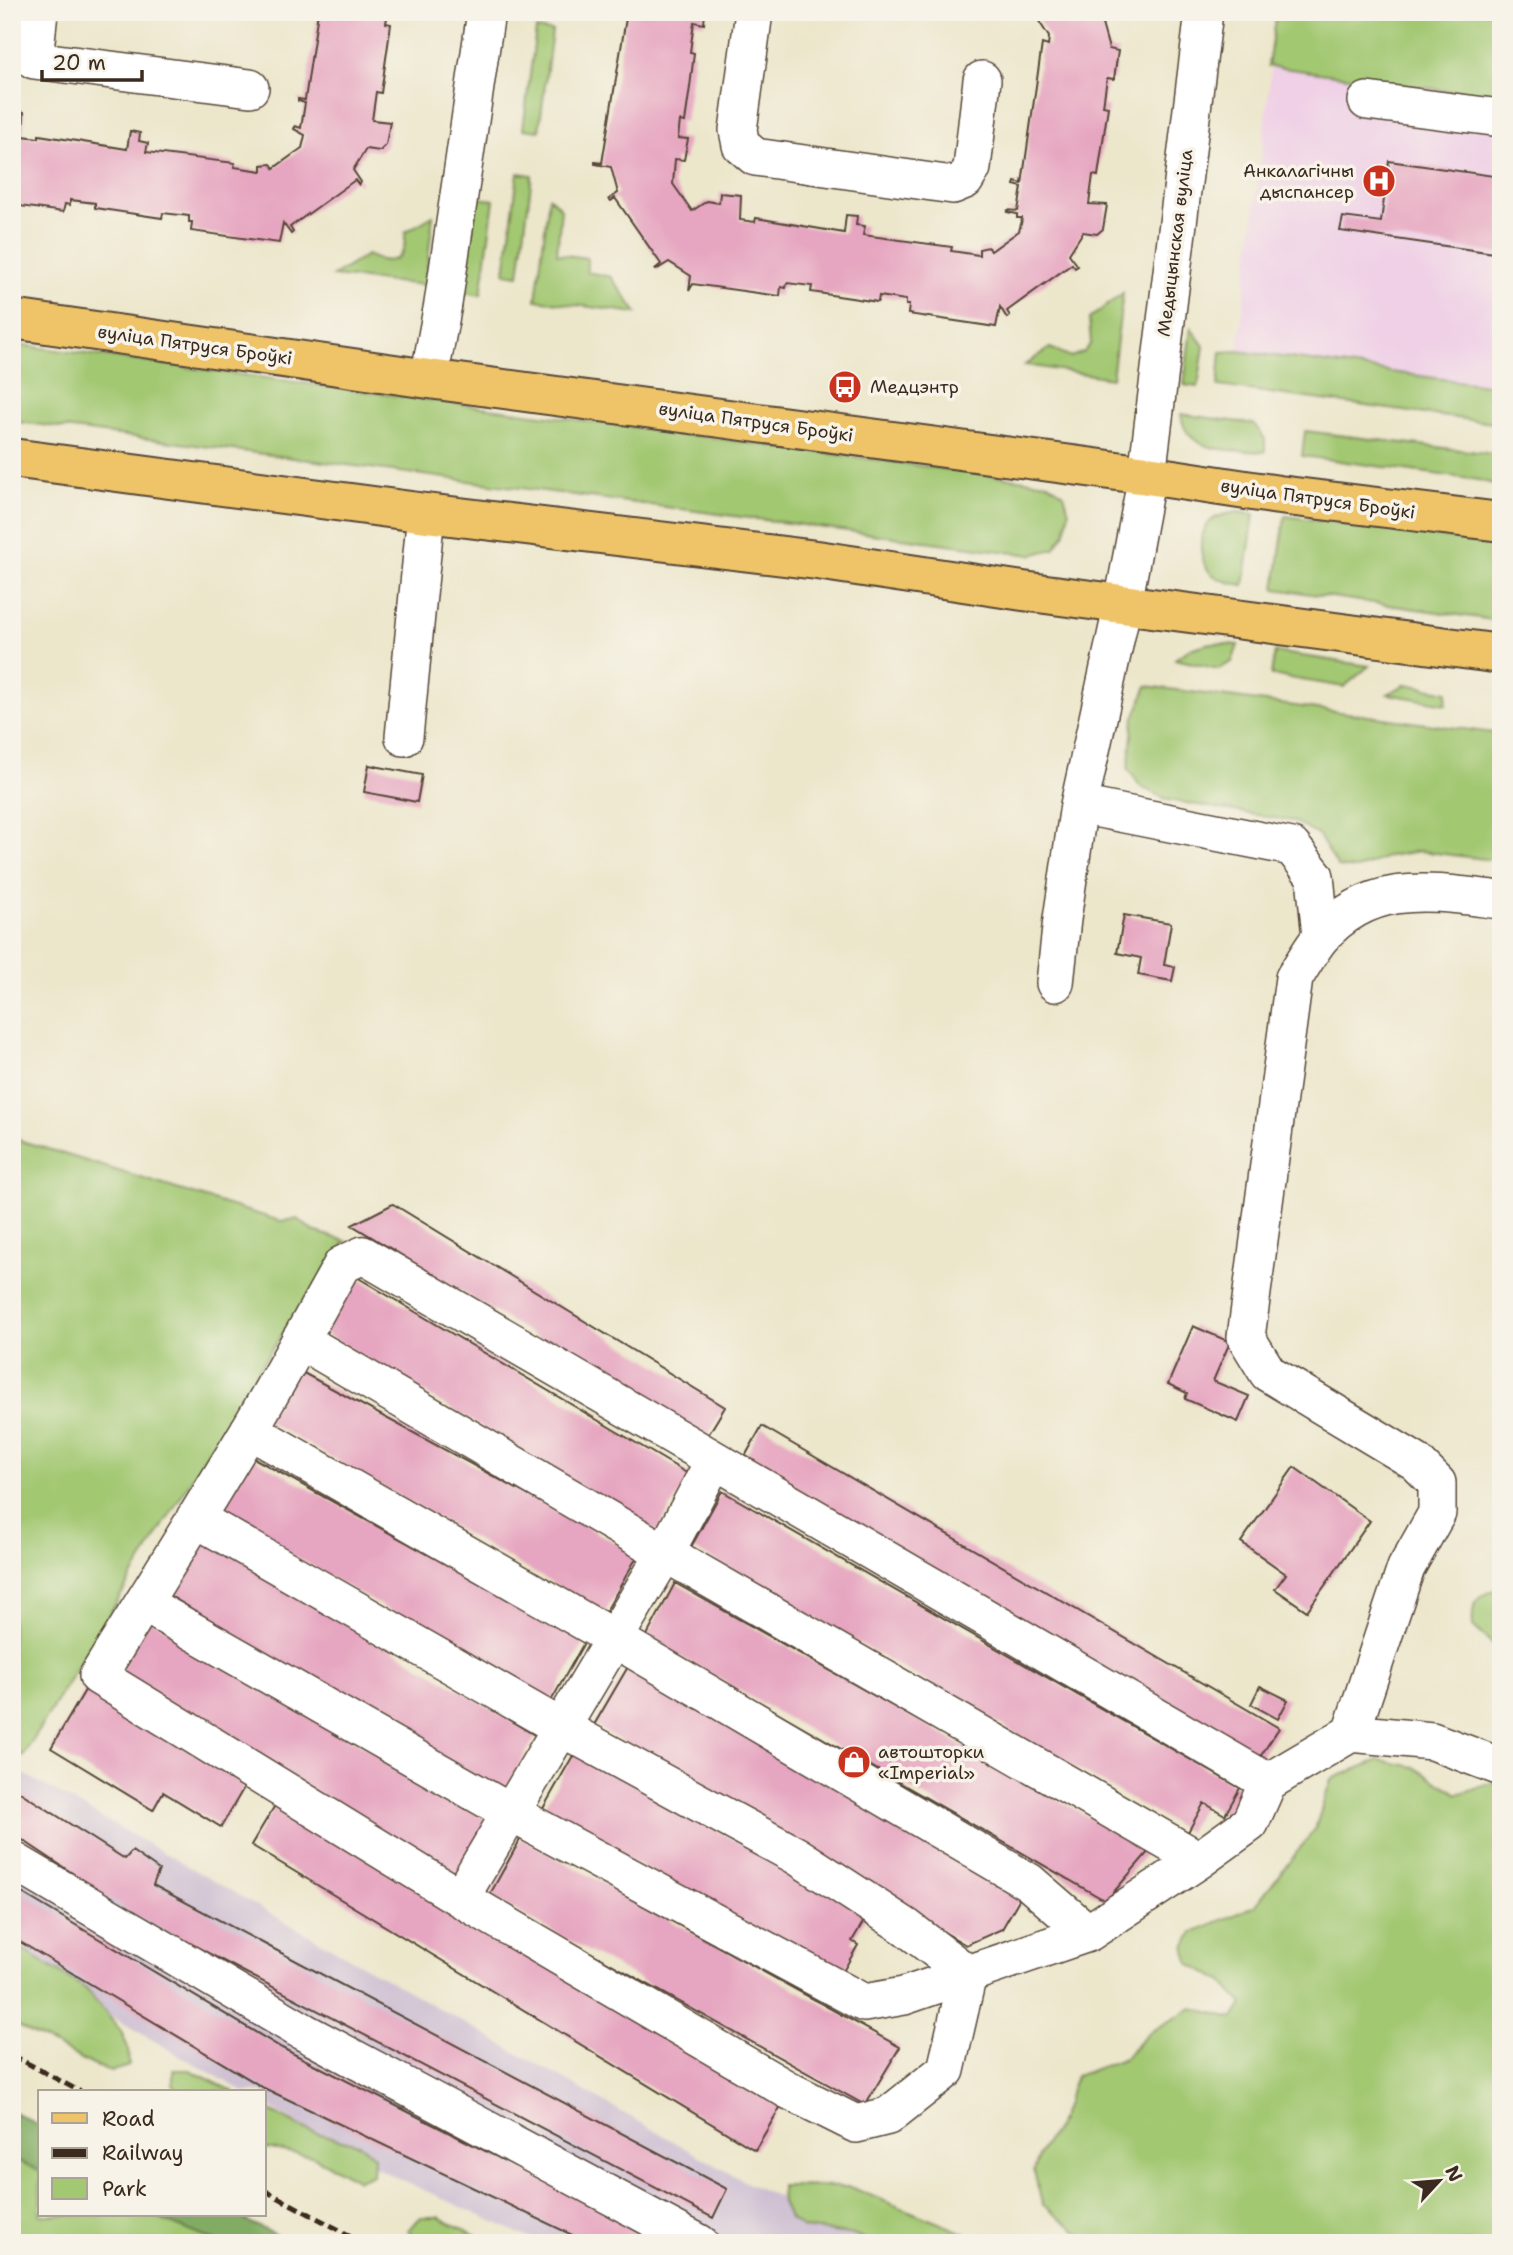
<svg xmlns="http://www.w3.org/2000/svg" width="1513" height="2255" font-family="'Shantell Sans',sans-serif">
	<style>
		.built { fill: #efd0e6 }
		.industrial { fill: #cdbed2 }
		.green { fill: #a3c872; stroke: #6f7948; stroke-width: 2 }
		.forest { fill: #82ac64; stroke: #5e6b41; stroke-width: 2 }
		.building { fill: #e6a5c0 }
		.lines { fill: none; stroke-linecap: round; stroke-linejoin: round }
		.minor-casing { stroke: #564638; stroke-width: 40 }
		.major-casing { stroke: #564638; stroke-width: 42 }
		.minor { stroke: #fff; stroke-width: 37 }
		.major { stroke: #efc469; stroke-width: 38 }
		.rail { stroke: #3b2a1e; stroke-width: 5; stroke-dasharray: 10 5; stroke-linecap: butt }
		.labels { text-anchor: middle; stroke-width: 7; stroke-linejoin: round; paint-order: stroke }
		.poi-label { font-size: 18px; fill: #3b2a1e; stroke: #f7f3e8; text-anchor: start }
		.street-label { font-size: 18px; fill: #3b2a1e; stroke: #f7f3e8 }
	</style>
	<rect width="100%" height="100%" fill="#f7f3e8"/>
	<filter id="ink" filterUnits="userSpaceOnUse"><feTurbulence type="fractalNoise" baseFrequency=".0143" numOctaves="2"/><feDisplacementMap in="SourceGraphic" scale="14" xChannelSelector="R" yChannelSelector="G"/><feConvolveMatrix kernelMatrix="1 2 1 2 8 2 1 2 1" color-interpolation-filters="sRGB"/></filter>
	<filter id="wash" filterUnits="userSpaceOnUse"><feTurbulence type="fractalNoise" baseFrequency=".00686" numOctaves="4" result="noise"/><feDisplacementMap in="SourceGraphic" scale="28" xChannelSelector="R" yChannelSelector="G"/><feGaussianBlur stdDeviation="1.57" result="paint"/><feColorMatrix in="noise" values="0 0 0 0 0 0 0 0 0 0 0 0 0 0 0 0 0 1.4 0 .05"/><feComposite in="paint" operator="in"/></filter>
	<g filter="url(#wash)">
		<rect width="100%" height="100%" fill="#ece6cb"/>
		<path class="built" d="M1278 12H1501V387L1238 351Z"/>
		<path class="industrial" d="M12 1767 749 2184 887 2243H540L378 2169 264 2104V2092H244L12 1960Z"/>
		<path class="green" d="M1276 12H1501V98L1268 66Z
			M536 29 552 31 539 131 523 129Z
			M518 173 532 175 519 275 505 273Z
			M549 197 561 209 557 254 587 258V272L611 277 637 313 536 300Z
			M476 198 494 200 481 295 464 292Z
			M433 216 425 285 333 276 367 255C391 267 407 260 405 232Z
			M1123 293 1112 378 1025 365 1050 348 1071 357 1084 352 1091 343 1089 319Z
			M1191 328 1204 346 1198 387 1184 385Z
			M12 344 1048 483 1064 494 1069 512 1065 533 1054 549 1031 555 12 421Z
			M1238 351 1501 387V424L1218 386 1221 352Z
			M1181 414 1254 424 1265 439V452C1241 450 1200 454 1186 430 1183 426 1182 419 1181 414Z
			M1305 431 1501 455V486L1478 480 1302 456Z
			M1238 512 1254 514 1244 585C1233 583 1222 582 1213 575 1199 564 1197 538 1208 524 1215 515 1227 514 1238 512Z
			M1285 516 1501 545V621L1275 589Z
			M1210 643 1238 645 1232 662 1218 669 1175 659 1190 649Z
			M1275 652 1369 666 1344 687 1271 675Z
			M1406 684 1447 692 1446 704 1388 694Z
			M1147 686 1501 734V861L1420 851 1389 856 1357 869 1338 867 1319 836 1293 821 1168 800 1141 787 1128 769 1134 718Z
			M12 1138 280 1221 298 1219 313 1231 346 1241 257 1371 23 1756 12 1749Z
			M1498 1589 1501 1590V1652L1473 1626C1471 1603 1476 1596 1498 1589Z
			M1379 1760 1414 1767 1458 1794 1491 1783 1501 1785V2243H1092L1042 2204 1034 2171 1039 2154 1058 2125 1076 2076 1125 2058 1148 2033 1192 2008 1234 2018 1243 2004 1221 1980 1190 1964 1185 1947 1193 1932 1255 1906 1315 1829 1331 1779Z
			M12 1943 86 1989 121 2031 128 2048 129 2066 112 2071 95 2066 12 2023Z
			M173 2070H190L234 2092H181L173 2084Z
			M264 2108 310 2131 361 2145 374 2157 373 2175 357 2180 312 2156 264 2148Z
			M12 2155 40 2165V2215H170L243 2243H12Z
			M781 2186 850 2187 988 2243H874L856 2235 803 2228 789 2218 782 2203Z
			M421 2217H438L493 2243H418L408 2230Z"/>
		<path class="forest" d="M12 2111 40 2126V2171L12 2158Z
			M150 2215H235L292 2243H220Z"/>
		<g id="blocks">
			<path class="building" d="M318 12H388L386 23 391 24 381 93 376 92 372 120 390 122 386 145 380 151 366 149 353 170 361 182 359 185 355 180 290 227 293 232 291 234 283 223 279 243 191 231 192 222H189V216L163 213 162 218 95 208V203L70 200V205L65 204 63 212 12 205V110L24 112 23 136 39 138V135L127 149 130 131 140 133 139 141 148 143 146 152 235 163 234 167 262 171V165L271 164 274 168 302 148 304 140 305 135 294 129 295 126 301 128 305 103 298 101V99L305 100Z
				M627 12H705L704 24 694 22 690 52 694 53 690 87 685 122 680 121 678 138 688 139 684 160 675 159 673 184 692 211 707 201 719 203 720 193 741 195 740 220 755 222 756 218 844 233 846 215 857 216 856 225 865 226 863 235 952 247 951 251 979 255V249L988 247 991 251 1019 231 1021 224 1022 218H1017V214L1007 212 1008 210 1018 211 1022 187 1014 185 1015 182 1022 184 1042 44 1048 46 1049 37 1037 18 1044 12H1104L1108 19 1102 24 1109 49 1118 51 1114 79 1107 78 1103 106 1108 107 1103 141 1098 176 1093 175 1089 204 1107 205 1103 229 1097 234 1083 232 1069 254 1078 266 1075 268 1072 264 1007 311 1010 316 1007 318 1000 307 996 327 908 314 909 305H906V300L879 296 878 302 811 292 812 286 787 283 786 288 781 287 780 296 693 284 689 291 691 276 669 262 656 270 655 269 661 264 615 198 611 201 609 199 618 193 611 167 595 164V162L602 163Z
				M1389 161 1501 177V254L1340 231 1343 217 1381 222Z
				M369 765 422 775 417 802 364 792Z
				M1124 915 1171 923 1164 965 1175 967 1172 981 1138 975 1141 958 1117 953Z
				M393 1204 725 1407 705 1440 352 1225Z
				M350 1273 690 1475 657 1531 317 1329Z
				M1193 1326 1230 1342 1213 1381 1249 1396 1238 1422 1185 1399 1187 1393 1168 1384Z
				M298 1370 638 1555 605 1613 265 1420Z
				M762 1426 1279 1728 1260 1757 743 1460Z
				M250 1456 585 1641 550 1703 216 1511Z
				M1294 1467 1370 1521 1307 1611 1275 1589 1286 1574 1241 1542Z
				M722 1491 1240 1788 1225 1815 1204 1803 1188 1832 691 1547Z
				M206 1537 536 1736 502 1795 167 1594Z
				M675 1583 1149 1851 1106 1901 646 1637Z
				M150 1619 488 1820 457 1876 117 1677Z
				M629 1665 1021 1896 1002 1929 966 1945 594 1725Z
				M1260 1686 1288 1700 1278 1719 1251 1704Z
				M87 1687 246 1784 221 1827 163 1792 153 1810 51 1748Z
				M575 1752 868 1914 852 1941 858 1945 841 1975 541 1812Z
				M12 1787 125 1859 132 1851 159 1870 153 1885 727 2189 713 2218 134 1914 12 1833Z
				M277 1802 781 2106 755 2150 251 1845Z
				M521 1838 900 2047 865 2105 489 1896Z
				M12 1887 282 2048 657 2238 655 2243H589L264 2088 12 1937Z"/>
		</g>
	</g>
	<g filter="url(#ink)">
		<use href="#blocks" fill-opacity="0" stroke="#564638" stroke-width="2"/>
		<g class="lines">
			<defs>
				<path id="minor" d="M39 12 34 60 250 88
					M754 12 738 130 741 145 755 157 953 185 965 180 972 168 982 80
					M1367 101 1501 118
					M429 379 443 304 486 12
					M404 737 426 513
					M1079 805 1292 847 1315 876 1321 937
					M1055 983 1062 919 1079 805 1123 604 1147 475 1204 12
					M300 1340 665 1553 1199 1860
					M249 1430 615 1639 1029 1882 1088 1933
					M143 1603 511 1813 864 2003 904 1996 1088 1933 1199 1860 1250 1823 1268 1782 363 1255 342 1265C311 1320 281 1377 248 1432 199 1514 148 1595 98 1676L460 1898 788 2090 856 2124 888 2116 946 2070 968 1974 906 1927 797 1856 562 1728 195 1518
					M1351 1733 1406 1568 1437 1513V1483L1416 1462 1268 1373 1246 1337 1294 978C1303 964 1311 949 1321 937 1372 879 1432 892 1501 900
					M1268 1782 1351 1733 1432 1741 1501 1767
					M12 1860 304 2032 699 2243
					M460 1898 665 1553 714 1461"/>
				<path id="major" d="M12 319 429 379 1147 475 1279 495 1501 522
					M12 458 426 513 817 560 1023 591 1501 654"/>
			</defs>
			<use href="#minor" class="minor-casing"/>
			<use href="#major" class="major-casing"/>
			<use href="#minor" class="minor"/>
			<use href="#major" class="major"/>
			<path class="rail" d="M12 2055 81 2092
				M264 2190 364 2243"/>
		</g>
	</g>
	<defs>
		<symbol id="hospital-disc" viewBox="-11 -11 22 22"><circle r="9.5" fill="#c8321e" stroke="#f7f3e8"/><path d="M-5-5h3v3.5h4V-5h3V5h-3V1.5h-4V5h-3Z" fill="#fff"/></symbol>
		<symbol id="bus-disc" viewBox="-11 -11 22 22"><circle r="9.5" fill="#c8321e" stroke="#f7f3e8"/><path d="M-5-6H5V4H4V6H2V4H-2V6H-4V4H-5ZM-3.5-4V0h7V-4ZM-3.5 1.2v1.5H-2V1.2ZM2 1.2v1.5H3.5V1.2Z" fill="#fff"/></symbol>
		<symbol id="shop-disc" viewBox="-11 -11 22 22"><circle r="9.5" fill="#c8321e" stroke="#f7f3e8"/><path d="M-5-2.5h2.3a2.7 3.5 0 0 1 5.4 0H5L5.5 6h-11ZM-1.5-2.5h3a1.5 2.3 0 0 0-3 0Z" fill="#fff"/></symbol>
	</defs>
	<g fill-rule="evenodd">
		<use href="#hospital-disc" x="1360" y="162" width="38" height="38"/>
		<use href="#bus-disc" x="826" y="368" width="38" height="38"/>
		<use href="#shop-disc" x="835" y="1743" width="38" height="38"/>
	</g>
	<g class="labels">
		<g class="poi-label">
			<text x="1354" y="177" text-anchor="end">Анкалагічны<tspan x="1354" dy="21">дыспансер</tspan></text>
			<text x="870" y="393">Медцэнтр</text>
			<text x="878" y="1758">автошторки<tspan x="878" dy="21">«Imperial»</tspan></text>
		</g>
		<g class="street-label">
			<text transform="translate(1175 243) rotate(-83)" y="6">Медыцынская вуліца</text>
			<text transform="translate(195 345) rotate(8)" y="6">вуліца Пятруся Броўкі</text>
			<text transform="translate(756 422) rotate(8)" y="6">вуліца Пятруся Броўкі</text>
			<text transform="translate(1318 499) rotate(8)" y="6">вуліца Пятруся Броўкі</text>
		</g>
	</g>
	<rect width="1513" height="2255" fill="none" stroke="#f7f3e8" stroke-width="42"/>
	<rect x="38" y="2090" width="228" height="126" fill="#f7f3e8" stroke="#aca397" stroke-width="2"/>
	<rect x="52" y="2113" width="35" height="10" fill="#efc469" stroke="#aca397" stroke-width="2"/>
	<text x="102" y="2126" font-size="21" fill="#3b2a1e">Road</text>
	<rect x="52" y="2148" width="35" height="10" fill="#3b2a1e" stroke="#aca397" stroke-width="2"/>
	<text x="102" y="2160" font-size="21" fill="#3b2a1e">Railway</text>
	<rect x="52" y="2178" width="35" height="21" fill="#a3c872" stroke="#aca397" stroke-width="2"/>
	<text x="102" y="2196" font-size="21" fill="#3b2a1e">Park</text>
	<g transform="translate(1439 2181) rotate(64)" stroke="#f7f3e8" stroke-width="5" paint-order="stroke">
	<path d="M0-5L12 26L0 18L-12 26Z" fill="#3b2a1e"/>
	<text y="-10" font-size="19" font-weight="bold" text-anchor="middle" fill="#3b2a1e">N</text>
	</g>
	<path d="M42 70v10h100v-10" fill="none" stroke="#3b2a1e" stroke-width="3.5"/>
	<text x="52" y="70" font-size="21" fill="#3b2a1e" stroke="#f7f3e8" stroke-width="5" paint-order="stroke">20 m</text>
</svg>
